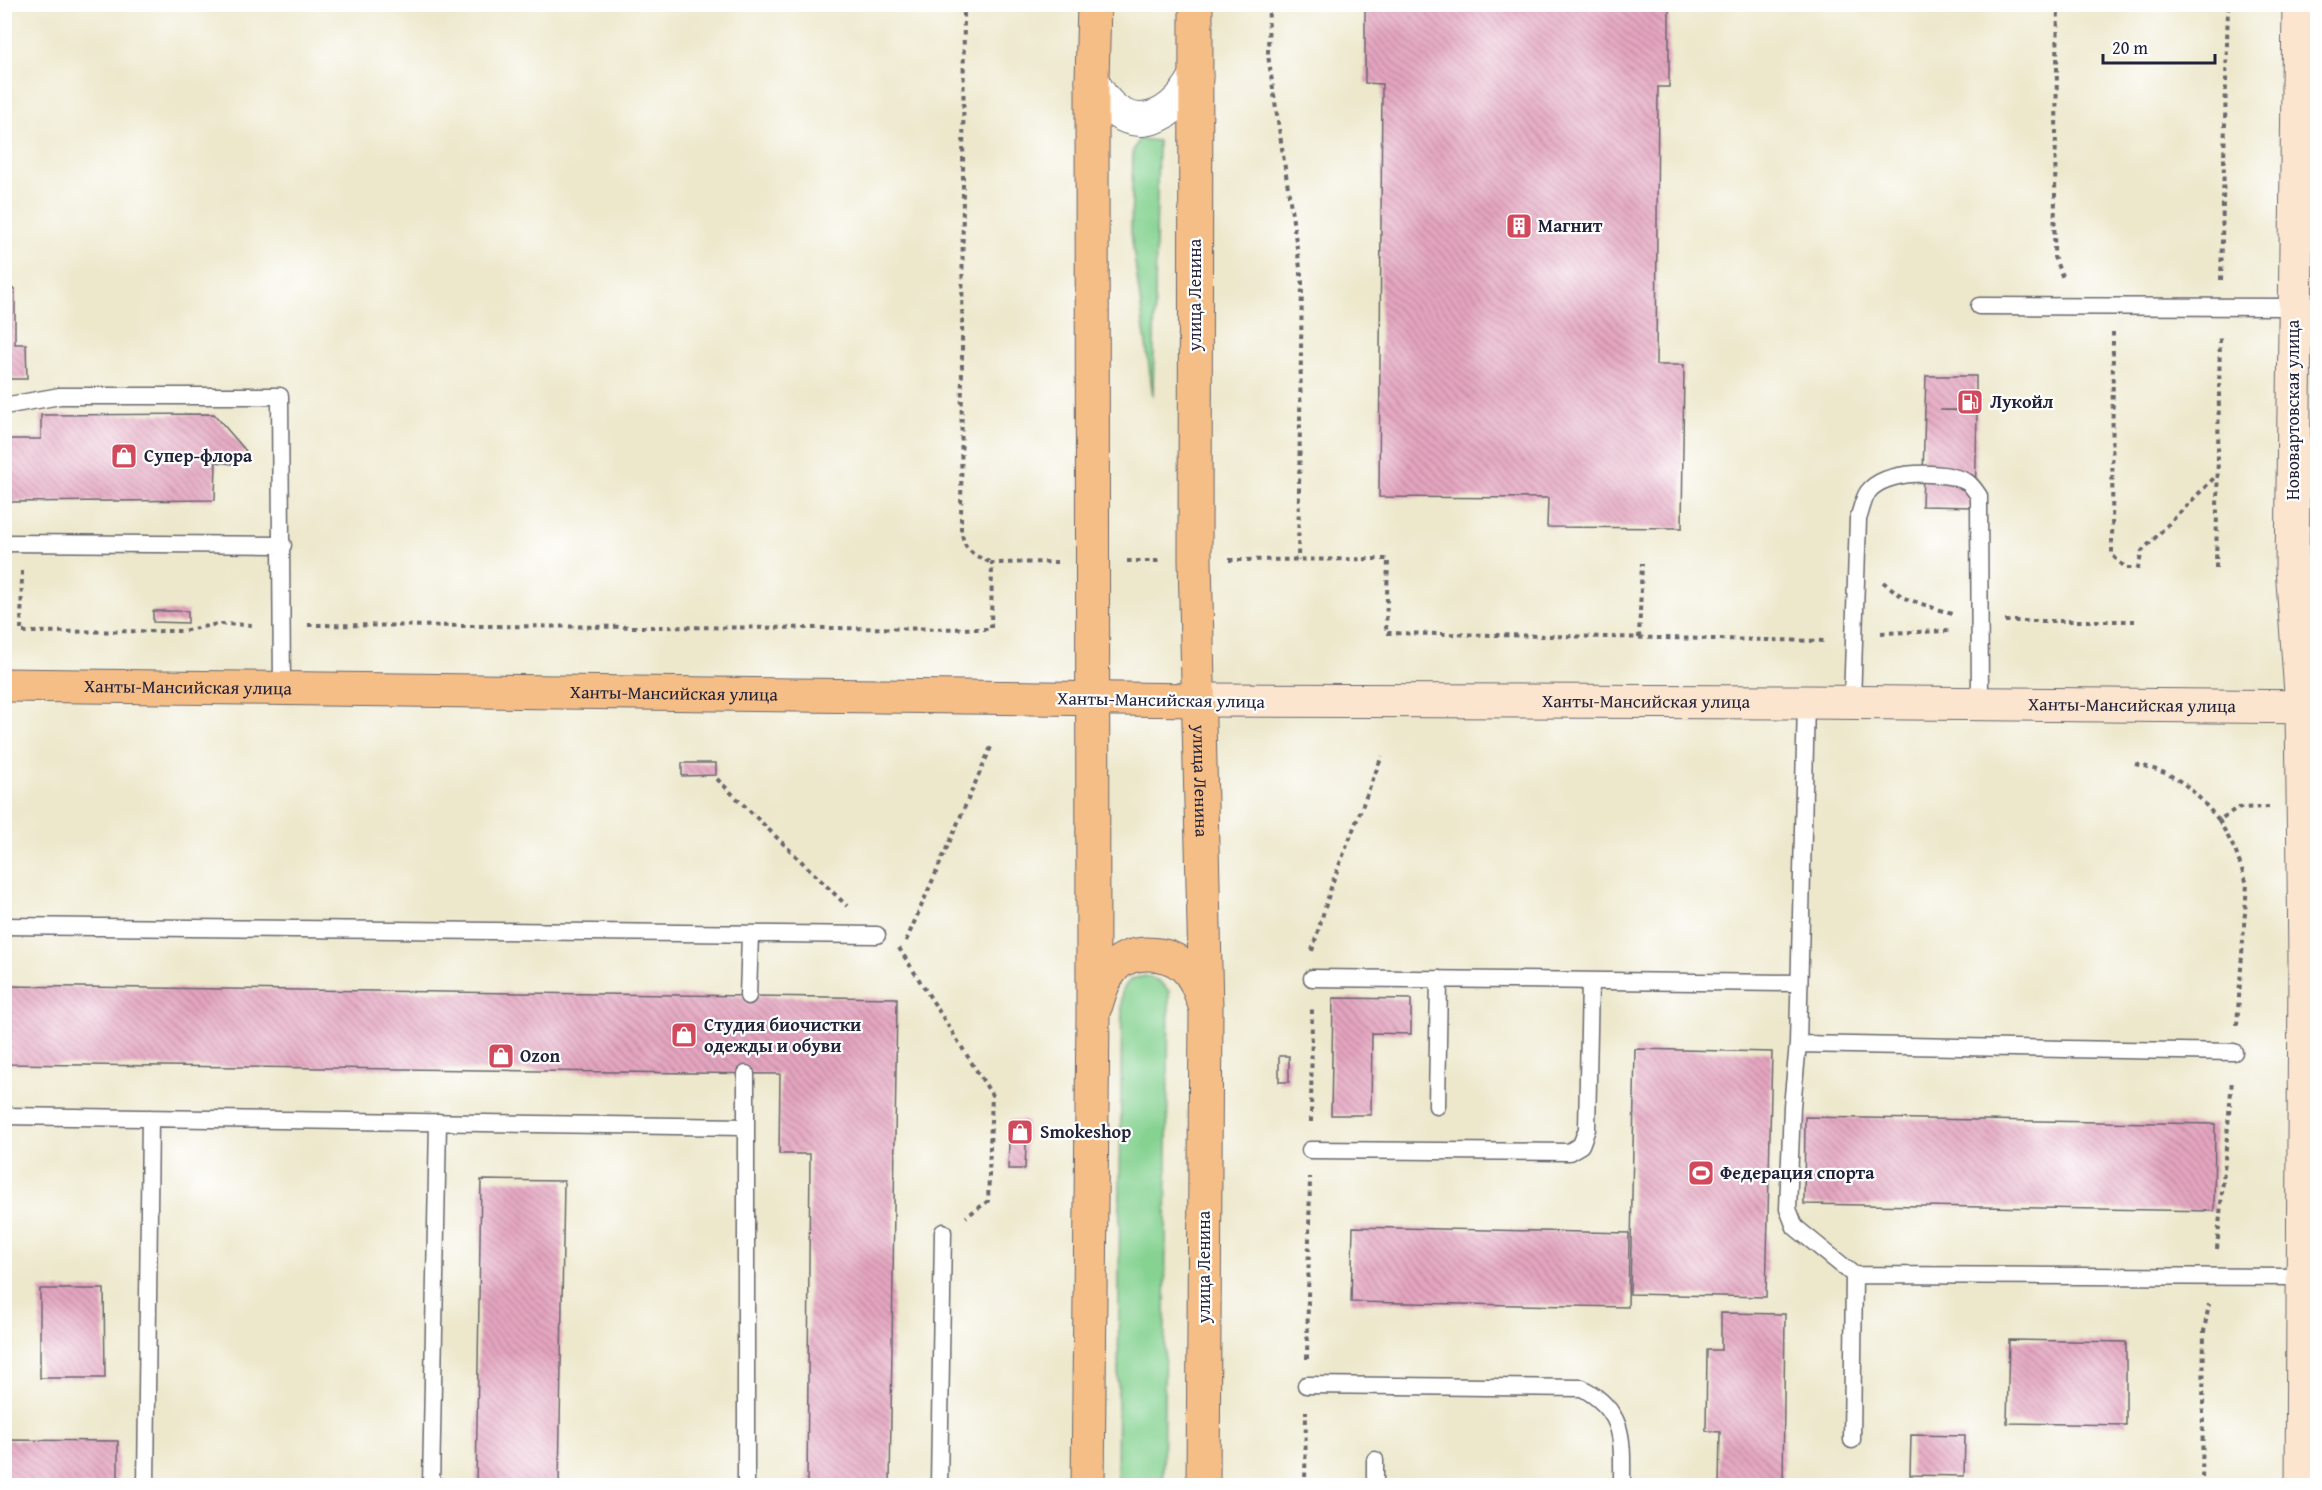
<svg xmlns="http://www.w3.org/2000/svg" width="2322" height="1490" font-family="'Gentium Book Plus',serif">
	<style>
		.grass { fill: #85d291; stroke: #547a66; stroke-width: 1.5 }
		.building { fill: url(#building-back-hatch) }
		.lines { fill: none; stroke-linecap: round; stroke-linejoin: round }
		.service-casing { stroke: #69676e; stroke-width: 19 }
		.tertiary-casing { stroke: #69676e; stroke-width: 35 }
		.secondary-casing { stroke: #69676e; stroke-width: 35 }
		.primary-casing { stroke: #69676e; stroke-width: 35 }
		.path { stroke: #69676e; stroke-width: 4; stroke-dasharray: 4.5 4.5; stroke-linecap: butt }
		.service { stroke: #fff; stroke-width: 16 }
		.tertiary { stroke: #fff; stroke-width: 33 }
		.secondary { stroke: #fbe5cf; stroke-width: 33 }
		.primary { stroke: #f6be87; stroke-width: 33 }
		.labels { text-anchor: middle; stroke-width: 4.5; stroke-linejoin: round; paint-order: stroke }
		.poi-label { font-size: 18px; font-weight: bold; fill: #22223b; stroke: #fff; text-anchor: start }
		.street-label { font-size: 18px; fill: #22223b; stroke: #fff }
	</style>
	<defs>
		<pattern id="building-back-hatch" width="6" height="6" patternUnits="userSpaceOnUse" patternTransform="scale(1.5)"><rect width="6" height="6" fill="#e5a5c0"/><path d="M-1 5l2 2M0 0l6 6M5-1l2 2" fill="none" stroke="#b9869d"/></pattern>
	</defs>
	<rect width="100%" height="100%" fill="#fff"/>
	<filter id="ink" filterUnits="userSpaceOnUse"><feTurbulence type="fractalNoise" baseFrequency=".0167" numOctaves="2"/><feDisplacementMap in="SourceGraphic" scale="12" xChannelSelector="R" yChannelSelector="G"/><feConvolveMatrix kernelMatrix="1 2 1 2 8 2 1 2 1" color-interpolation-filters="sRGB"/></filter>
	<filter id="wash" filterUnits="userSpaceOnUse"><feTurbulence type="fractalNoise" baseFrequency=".008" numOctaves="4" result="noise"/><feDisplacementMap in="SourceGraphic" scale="24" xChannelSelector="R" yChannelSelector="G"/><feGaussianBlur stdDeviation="1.35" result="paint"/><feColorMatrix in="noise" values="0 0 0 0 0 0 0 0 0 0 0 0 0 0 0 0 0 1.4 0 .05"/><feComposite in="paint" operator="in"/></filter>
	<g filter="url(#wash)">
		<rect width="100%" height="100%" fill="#ede8cc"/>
		<path class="grass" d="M1139 139 1158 141 1153 396 1131 233 1133 151Z
			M1145 976 1159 981 1169 991 1163 1485H1117L1122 990 1131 979Z"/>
		<g id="blocks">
			<path class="building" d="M1365 4H1669V87H1658L1656 365H1684L1682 528 1547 527 1548 498 1379 497 1382 84 1365 83Z
				M4 289H15V344H26L27 379H4Z
				M1926 376H1976V410H1940L1977 411 1975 507 1922 506Z
				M214 414 246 451 232 464 216 462 215 500 9 502 8 439H41V415Z
				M153 611H188V623L153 622Z
				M682 763H716V775L682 776Z
				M5 986 897 998 890 1486H807L810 1154H779L780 1074 5 1064Z
				M1333 998 1411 999V1034L1372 1033 1371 1115H1331Z
				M1635 1049 1772 1052 1766 1297 1630 1294Z
				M1279 1056H1289V1082H1279Z
				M1805 1117 2215 1124 2214 1211 1804 1204Z
				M1010 1120 1027 1121 1025 1169H1008Z
				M481 1180 564 1181 559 1486H476Z
				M1353 1227 1629 1233 1628 1307 1351 1302Z
				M40 1289H104L105 1378H40Z
				M1721 1313 1785 1314 1783 1486H1719L1720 1432 1706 1431 1707 1350H1721Z
				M2009 1340 2126 1342V1425L2007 1423Z
				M1911 1435 1965 1436 1964 1476 1910 1475Z
				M6 1440 118 1441V1486H6Z"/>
		</g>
	</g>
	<g filter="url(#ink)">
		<use href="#blocks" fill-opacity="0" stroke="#69676e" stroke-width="1.5"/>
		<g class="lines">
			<defs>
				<path id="service" d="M1979 306 2294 307
					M4 406 60 396H280L282 689
					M4 543 283 545
					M1806 702 1798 1044 1792 1106 1788 1209 1795 1227 1854 1275 2304 1277
					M1852 702 1858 519C1861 511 1863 499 1868 492 1885 469 1945 470 1967 482 1972 485 1976 492 1979 496L1980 703
					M4 926 877 935
					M1312 978 1799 983
					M748 996 750 934
					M1798 1044 2234 1052
					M1437 1106 1439 979
					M4 1116 745 1127
					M1310 1150 1569 1152 1581 1145 1587 1129 1590 981
					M1306 1385 1582 1388C1626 1412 1622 1440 1622 1486
					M1852 1440 1854 1275
					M146 1486 150 1118
					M431 1486 438 1122
					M746 1486V1074
					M939 1486 943 1232
					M1375 1486V1460"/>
				<path id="tertiary" d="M1092 80C1119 138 1169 128 1196 76"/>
				<g id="secondary">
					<path d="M2299 4 2292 568 2302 707 2305 961 2302 1486"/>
					<path id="s1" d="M1198 700 1806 702 2318 707"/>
				</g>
				<g id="primary">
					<path id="s2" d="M1196 4 1195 560 1206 1007 1203 1486"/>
					<path id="s3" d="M4 685 1198 700"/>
					<path d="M1096 1005C1100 992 1104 978 1114 967 1131 949 1166 951 1184 966 1195 976 1199 990 1204 1003"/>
					<path d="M1088 1486 1093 1014 1092 80 1094 4"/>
				</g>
			</defs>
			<use href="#service" class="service-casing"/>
			<use href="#tertiary" class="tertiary-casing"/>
			<use href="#secondary" class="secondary-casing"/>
			<use href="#primary" class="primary-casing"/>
			<path class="path" d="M964 4 961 529C965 552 971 554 992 563
				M1269 4 1268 55 1302 281 1298 560
				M2058 4 2054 257 2063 278
				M2221 280 2228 4
				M2113 332 2112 555 2126 568H2138L2142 551 2216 476
				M1229 560 1388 559 1386 633 1826 641
				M1127 561H1159
				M2216 568 2220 335
				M22 571 21 632 182 631 217 624 256 625
				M1883 582 1904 598 1952 614
				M2005 621H2135
				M308 625 991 629 992 563 1057 562
				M1881 633 1951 631
				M1639 638 1642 563
				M2135 764C2180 774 2190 787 2219 820L2237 808 2269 807
				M717 779 847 906
				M2219 820 2235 850 2247 884 2237 1025
				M906 941 991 747
				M899 948 992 1095 988 1201 966 1217
				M1312 951 1333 881 1382 756
				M1311 1122 1312 1006
				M2217 1249 2232 1080
				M1307 1359 1310 1177
				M1305 1486 1306 1411
				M2202 1486 2204 1331 2209 1304"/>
			<use href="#service" class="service"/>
			<use href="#tertiary" class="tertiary"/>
			<use href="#secondary" class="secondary"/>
			<use href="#primary" class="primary"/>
		</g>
	</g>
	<defs>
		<symbol id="building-square" viewBox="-11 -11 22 22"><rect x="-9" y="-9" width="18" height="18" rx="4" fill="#d1495b" stroke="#fff"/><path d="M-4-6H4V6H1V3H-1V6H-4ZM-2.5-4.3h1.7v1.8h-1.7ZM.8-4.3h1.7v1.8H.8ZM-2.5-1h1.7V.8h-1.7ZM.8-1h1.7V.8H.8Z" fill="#fff"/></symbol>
		<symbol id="fuel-square" viewBox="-11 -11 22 22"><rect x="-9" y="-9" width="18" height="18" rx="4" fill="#d1495b" stroke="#fff"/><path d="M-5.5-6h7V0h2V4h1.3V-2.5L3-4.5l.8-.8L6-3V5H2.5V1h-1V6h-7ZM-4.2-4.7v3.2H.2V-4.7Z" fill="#fff"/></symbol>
		<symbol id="shop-square" viewBox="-11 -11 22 22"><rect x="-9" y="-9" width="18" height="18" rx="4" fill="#d1495b" stroke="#fff"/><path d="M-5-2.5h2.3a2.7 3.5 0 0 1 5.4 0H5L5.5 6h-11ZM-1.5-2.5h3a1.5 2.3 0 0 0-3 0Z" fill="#fff"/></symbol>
		<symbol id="stadium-square" viewBox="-11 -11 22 22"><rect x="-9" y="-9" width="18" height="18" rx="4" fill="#d1495b" stroke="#fff"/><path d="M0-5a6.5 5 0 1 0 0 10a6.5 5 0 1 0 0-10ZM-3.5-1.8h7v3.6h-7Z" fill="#fff"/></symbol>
	</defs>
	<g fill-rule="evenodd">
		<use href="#building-square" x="1504" y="211" width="30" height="30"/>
		<use href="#fuel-square" x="1955" y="387" width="30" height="30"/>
		<use href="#shop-square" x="109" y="441" width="30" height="30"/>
		<use href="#shop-square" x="669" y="1020" width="30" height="30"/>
		<use href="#shop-square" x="486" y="1041" width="30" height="30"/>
		<use href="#shop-square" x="1005" y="1117" width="30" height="30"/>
		<use href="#stadium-square" x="1686" y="1158" width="30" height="30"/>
	</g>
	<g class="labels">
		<g class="poi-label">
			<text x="1538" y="232">Магнит</text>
			<text x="1990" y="408">Лукойл</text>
			<text x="144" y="462">Супер-флора</text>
			<text x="704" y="1031">Студия биочистки<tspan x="704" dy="21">одежды и обуви</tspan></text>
			<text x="520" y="1062">Ozon</text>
			<text x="1040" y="1138">Smokeshop</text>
			<text x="1720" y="1179">Федерация спорта</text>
		</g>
		<g class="street-label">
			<text transform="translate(1195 295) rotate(-90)" y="6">улица Ленина</text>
			<text transform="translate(2293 410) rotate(-90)" y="6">Нововартовская улица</text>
			<text dy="6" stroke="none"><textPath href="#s3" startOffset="184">Ханты-Мансийская улица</textPath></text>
			<text dy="6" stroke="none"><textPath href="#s3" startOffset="670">Ханты-Мансийская улица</textPath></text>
			<text transform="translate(1161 700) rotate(1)" y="6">Ханты-Мансийская улица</text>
			<text dy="6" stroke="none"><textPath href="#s1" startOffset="448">Ханты-Мансийская улица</textPath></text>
			<text dy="6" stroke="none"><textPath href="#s1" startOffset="934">Ханты-Мансийская улица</textPath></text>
			<text dy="6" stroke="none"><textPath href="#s2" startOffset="777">улица Ленина</textPath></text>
			<text transform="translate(1204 1267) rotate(-90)" y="6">улица Ленина</text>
		</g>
	</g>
	<rect width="2322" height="1490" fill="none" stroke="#fff" stroke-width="24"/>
	<path d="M2103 54v9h112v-9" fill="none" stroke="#22223b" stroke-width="3"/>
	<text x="2112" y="54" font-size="18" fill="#22223b" stroke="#ffffff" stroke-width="4.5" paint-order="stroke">20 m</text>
</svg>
